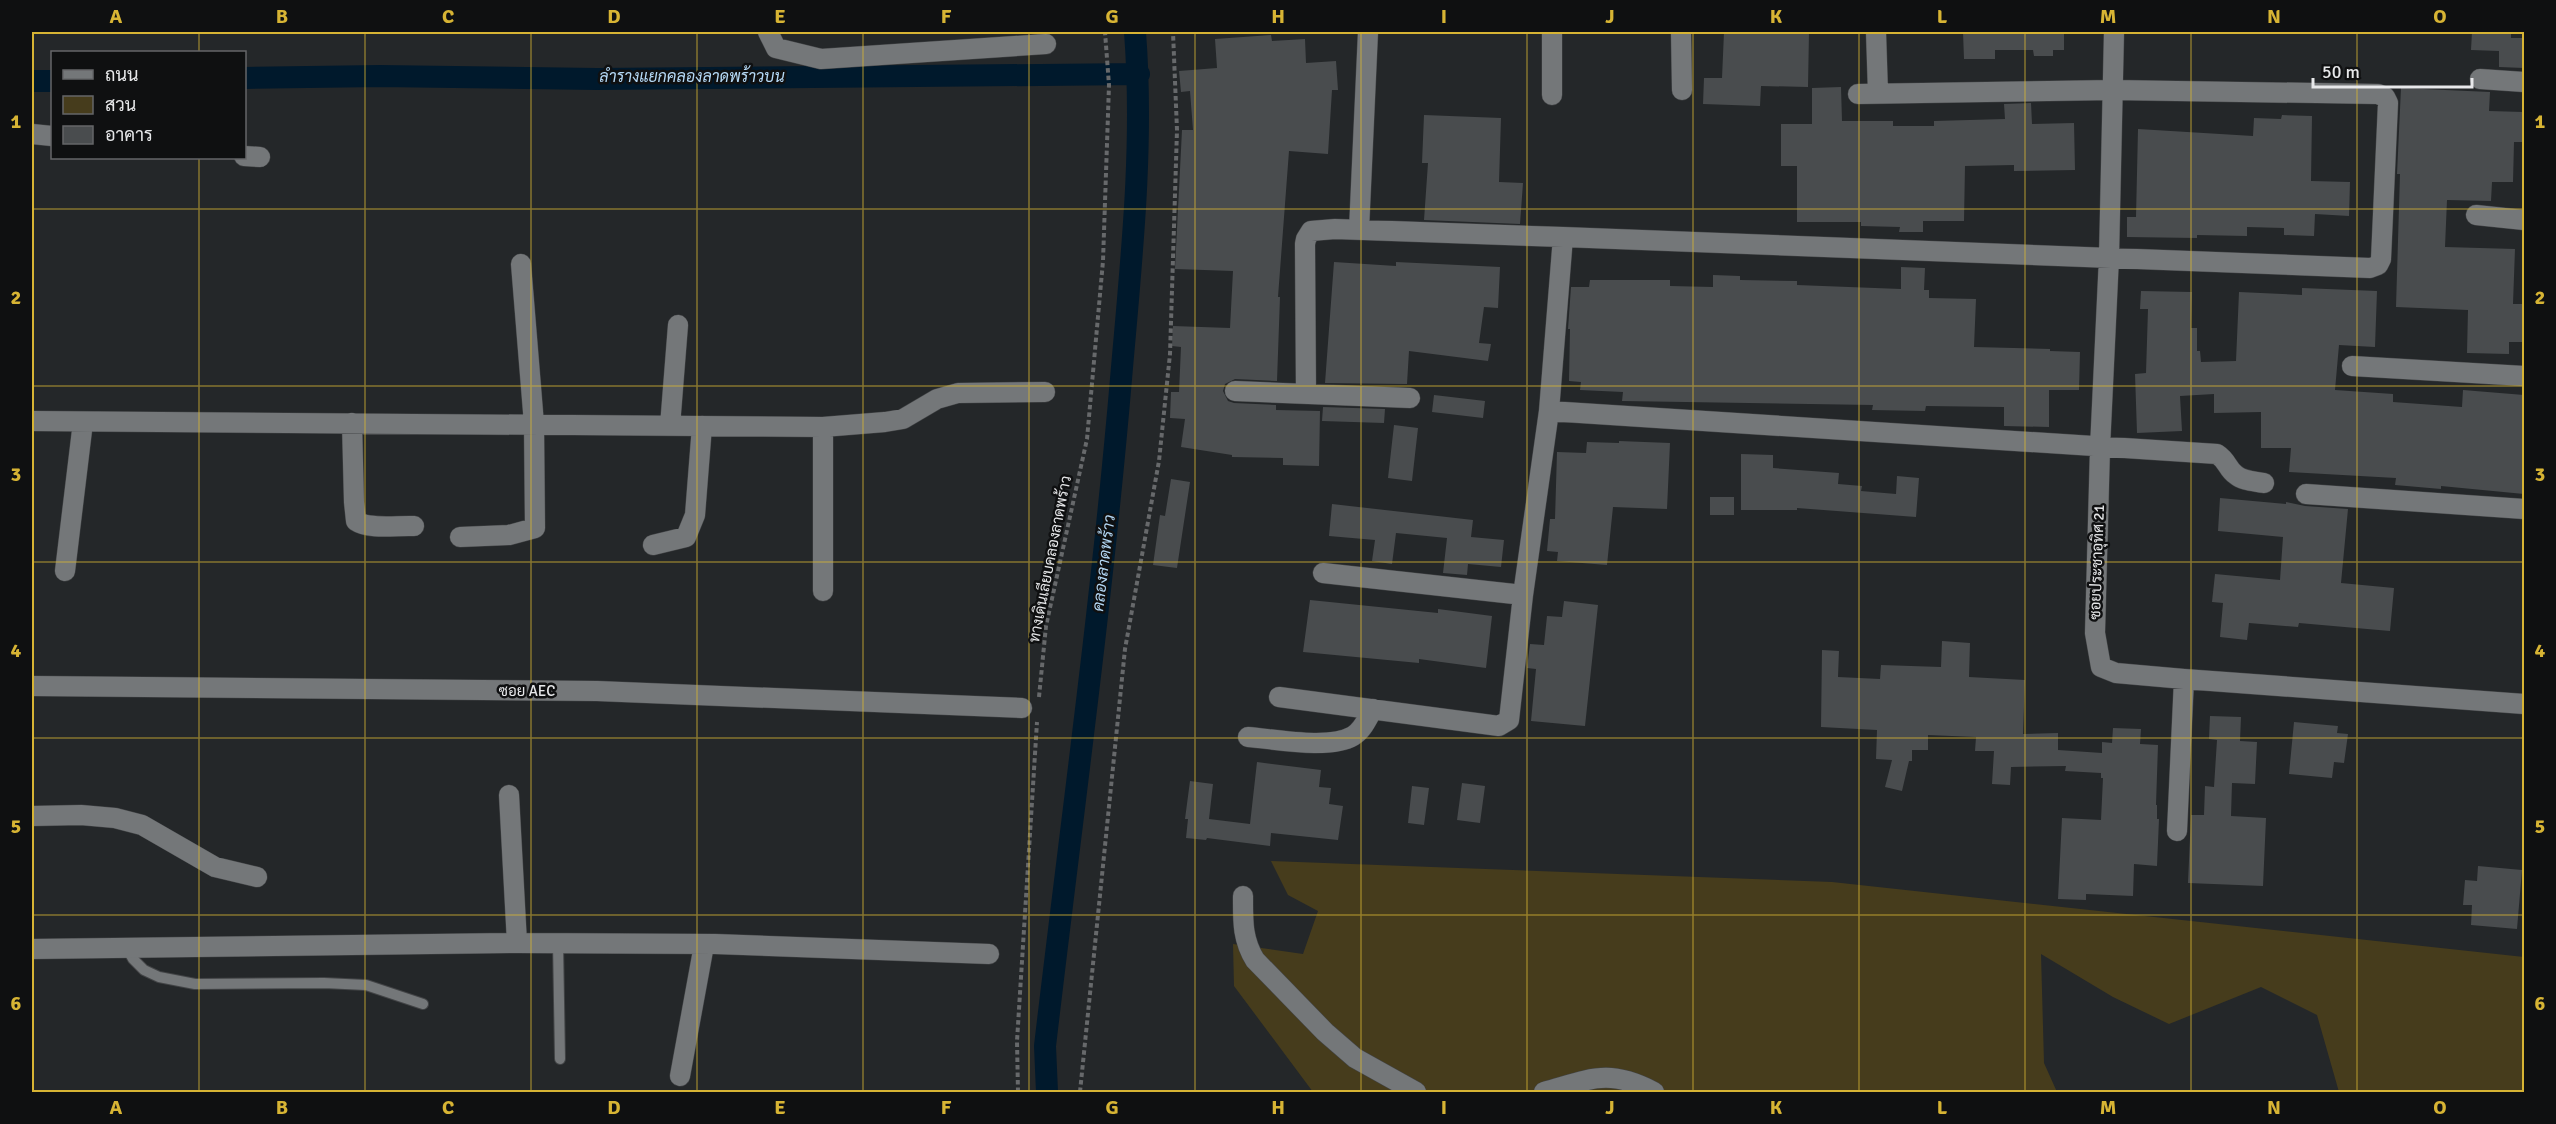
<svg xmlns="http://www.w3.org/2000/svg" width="2556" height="1124" font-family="Signika,Sarabun,sans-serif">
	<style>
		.green { fill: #463c1c }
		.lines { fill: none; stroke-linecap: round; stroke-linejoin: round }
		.canal { stroke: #00192c; stroke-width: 22 }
		.building { fill: #494c4e }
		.service-casing { stroke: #424446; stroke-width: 12 }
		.minor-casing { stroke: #424446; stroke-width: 21 }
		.path { stroke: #67696b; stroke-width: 4; stroke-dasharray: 4.5 3; stroke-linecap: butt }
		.service { stroke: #747779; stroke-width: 10 }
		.minor { stroke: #747779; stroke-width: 20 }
		.grid { fill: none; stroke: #d7b434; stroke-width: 1.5; stroke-opacity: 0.55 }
		.labels { text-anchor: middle; stroke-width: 5; stroke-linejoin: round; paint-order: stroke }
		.street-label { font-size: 15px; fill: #e7e8ea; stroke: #0f1011 }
		.water-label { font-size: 16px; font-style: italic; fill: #b4d8f5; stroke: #0f1011 }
		.neatline { fill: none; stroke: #d7b434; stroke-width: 2 }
		.grid-label { font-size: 20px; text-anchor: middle; font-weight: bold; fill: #d7b434 }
	</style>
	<rect width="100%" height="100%" fill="#242729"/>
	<path class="green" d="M1271 861 1832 882 2524 957V1092H2339L2317 1015 2261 987 2169 1024 2113 997 2041 954 2044 1063 2057 1092H1313L1234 986 1233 944 1303 954 1318 911 1288 895Z"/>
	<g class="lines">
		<path class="canal" d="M244 78 380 76 597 79 1139 74
			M32 81H52
			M1047 1092 1045 1046C1071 824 1102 602 1121 379 1131 263 1144 148 1135 32"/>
	</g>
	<path class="building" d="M1724 32H1809L1808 87 1761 86 1760 106 1703 104 1704 78H1722Z
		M1963 32H2064V50H2053V56H2034L2033 50H1995V59H1964Z
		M2472 32H2511V38H2524V68L2499 67V51L2471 50Z
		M1271 35 1272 41 1305 39 1306 63 1336 61 1338 90H1332L1328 154 1289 151 1278 297H1280L1277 381 1235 379 1225 384 1223 391 1228 401 1234 403 1276 405V410L1320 411 1319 466 1283 465V458L1232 457V455L1181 447 1185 419 1170 418 1171 392H1179L1181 347 1172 346 1173 326 1230 328 1233 271 1175 269 1182 130H1193L1190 91 1181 92 1179 71 1217 68 1215 39Z
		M1841 87 1842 121H1893V126H1934V121L2005 119 2004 104 2031 103 2032 124 2074 123 2075 170 2014 171V165L1965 166 1964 221H1923V232H1899L1900 227 1861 226V222H1797V166H1781V124H1812V88Z
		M2401 88 2490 92 2489 111 2523 112 2522 142H2514L2513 182H2492L2491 201 2447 200 2445 247 2515 249 2513 304H2524V342H2509V354L2467 353 2468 310 2396 307 2400 174H2397Z
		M1424 115 1501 118 1499 182 1523 183 1520 224 1424 220 1428 163H1422Z
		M2282 115 2312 116 2311 181 2350 182 2349 216 2315 214 2314 236 2284 235V228L2247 227V236L2197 235V238L2127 237V217H2136L2138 129 2253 136 2254 118 2281 119Z
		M1334 262 1396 266V262L1500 267 1498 308 1484 307 1479 343 1491 344 1488 361 1409 351 1407 384 1325 383Z
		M1901 267 1925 268 1924 290H1929V298L1976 299 1974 347 2050 349V351L2080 352 2079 390H2049V427L2004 426V407L1926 406 1925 411 1872 410 1873 405 1622 401 1623 392 1580 390 1581 382 1569 381 1570 329H1568L1571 287H1589L1590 280H1670V286L1713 287V275L1740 276V280L1797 281V285L1901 289Z
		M2302 288 2377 291 2375 347 2339 345 2335 390 2393 394V402L2462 407 2463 390 2524 395V494L2441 486V489L2395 485 2396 478 2289 472 2291 448H2261V412L2214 413V394L2180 396 2182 431 2137 433 2135 374 2146 373 2148 309H2140L2141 291 2192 292 2191 328H2197V351H2200L2201 362 2236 361 2239 292 2302 295Z
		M1434 395 1485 401 1483 418 1432 412Z
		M1323 407 1385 409 1384 423 1322 421Z
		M1394 425 1418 428 1412 481 1388 478Z
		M1619 441 1670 443 1667 509 1613 507 1607 565 1557 561 1558 552 1547 551 1550 519H1555L1557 452 1586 453 1587 442 1619 443Z
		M1741 454 1773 455V468L1839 473 1838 484 1862 486 1861 491 1896 494 1897 476 1919 478 1916 517 1797 508V510H1741Z
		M1171 479 1190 482 1177 568 1153 565 1160 515 1165 516Z
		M1710 497H1734V515H1710Z
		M2220 498 2286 504V502L2305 506 2348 509 2341 583 2394 588 2390 631 2299 623 2298 627 2249 623 2247 640 2220 637 2223 603 2212 602 2215 574 2280 580 2283 537 2218 531Z
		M1332 504 1473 520 1471 537 1504 540 1501 567 1468 564 1467 575 1443 573 1447 538 1396 533 1392 564 1372 561 1375 540 1329 536Z
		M1310 600 1438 613V609L1492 616 1486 668 1419 659V663L1303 652Z
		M1564 601 1598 605 1585 726 1531 721 1536 669 1527 668 1530 644 1544 645 1547 616 1562 617Z
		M1942 641 1970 643 1969 677 2025 680 2023 734 2058 733V750L2102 753V742L2112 743 2113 728 2141 729 2140 744 2158 745 2156 805H2157V819H2159L2157 866 2134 864 2133 896 2086 894V900L2058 899 2062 818 2101 820 2103 778H2101V773L2065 771 2066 766 2011 767 2010 785 1992 784 1994 751H1975L1976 737 1928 735V750H1912V761H1909L1902 791 1885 787 1892 760 1876 759 1877 730 1821 727 1822 650 1839 651 1838 677 1880 679 1881 665 1941 667Z
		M2210 716 2241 717 2240 741 2257 742 2255 784 2232 783 2231 816 2266 818 2263 886 2188 883 2191 815H2204L2205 786 2214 787 2217 740 2209 739Z
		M2294 722 2338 726 2337 733 2348 734 2344 763 2334 762 2332 778 2289 774Z
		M1257 762 1321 770 1319 787 1331 788 1329 804 1343 806 1338 840 1271 833 1270 846 1207 838 1206 840 1186 838 1188 819H1185L1190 781 1213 784 1209 819 1250 824Z
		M1462 783 1485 786 1480 823 1457 820Z
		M1412 786 1429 788 1424 825 1408 823Z
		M2478 866 2522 870 2517 929 2471 925 2472 905H2463L2465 880 2477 881Z"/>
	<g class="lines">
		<defs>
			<path id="service" d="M558 943 560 1059
				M127 948 133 959 144 970 159 977 195 984 324 983 366 985 423 1004"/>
			<path id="minor" d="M768 32 776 48 821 59 1046 44
				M1552 32V95
				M1681 32 1682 90
				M1876 32 1878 93
				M2114 32 2109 257 2100 448 2095 633 2101 667 2116 673 2184 679 2524 704
				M2480 79 2524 82
				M32 134 52 136
				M244 156 260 157
				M2476 215 2524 220
				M1359 230 1368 32
				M2352 366 2524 376
				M1235 391 1410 398
				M1306 393 1305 244 1306 239 1311 231 1335 229 1563 237
				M1549 411 2217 454C2228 461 2227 469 2236 475 2243 481 2254 481 2264 483
				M32 421 823 427 885 422 903 419 937 399 958 393 1045 392
				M352 423 354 502 356 521C369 530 398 525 414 526
				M670 426 678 325
				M2306 494 2524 509
				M460 537 509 535 535 528 534 424 521 264
				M653 545 686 537 695 515 702 426
				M65 571 83 422
				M1323 573 1523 595
				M823 591V427
				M32 686 597 691 1022 708
				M1279 697 1499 726 1509 720 1523 595 1549 411 1563 237 2370 268 2378 265 2381 259 2388 103 2385 97 2378 94 2113 90 1858 94
				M1248 737C1275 739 1329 750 1353 736 1363 730 1367 719 1373 709
				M509 795 517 943
				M32 816 81 815 115 818 142 825 215 867 257 877
				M2177 831 2184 679
				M1243 896C1243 920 1242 939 1255 960L1325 1032 1355 1058 1416 1092
				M32 949 517 943 715 944 989 954
				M680 1076 704 945
				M1544 1092C1591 1079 1608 1068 1654 1092"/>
		</defs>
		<use href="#service" class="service-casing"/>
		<use href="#minor" class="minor-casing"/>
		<path class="path" d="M1039 697 1046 626 1087 439 1103 261 1109 85 1105 32
			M1018 1092 1017 1041 1037 722
			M1080 1092 1125 649 1159 461 1170 354 1177 130 1173 32"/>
		<use href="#service" class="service"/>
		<use href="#minor" class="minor"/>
	</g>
	<path class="grid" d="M199 32V52M365 32V1092M531 32V1092M697 32V1092M863 32V1092M1029 32V1092M1195 32V1092M1361 32V1092M1527 32V1092M1693 32V1092M1859 32V1092M2025 32V1092M2191 32V1092M2357 32V1092M199 158V1092M32 209H2524M32 386H2524M32 562H2524M32 738H2524M32 915H2524"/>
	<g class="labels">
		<g class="street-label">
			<text transform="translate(1050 559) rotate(-79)" y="5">ทางเดินเลียบคลองลาดพร้าว</text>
			<text transform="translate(2097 562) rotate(-88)" y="5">ซอยประชาอุทิศ 21</text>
			<text x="527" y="696">ซอย AEC</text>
		</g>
		<g class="water-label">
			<text x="692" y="82">ลำรางแยกคลองลาดพร้าวบน</text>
			<text transform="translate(1103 563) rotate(-83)" y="6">คลองลาดพร้าว</text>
		</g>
	</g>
	<rect width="2556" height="1124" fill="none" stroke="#0f1011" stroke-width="66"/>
	<rect x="51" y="51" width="195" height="108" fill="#0f1011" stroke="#656668" stroke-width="1.5"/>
	<rect x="63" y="70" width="30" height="9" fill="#747779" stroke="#656668" stroke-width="1.5"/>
	<text x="105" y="81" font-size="18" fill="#e7e8ea">ถนน</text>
	<rect x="63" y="96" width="30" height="18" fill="#463c1c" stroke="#656668" stroke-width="1.5"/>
	<text x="105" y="111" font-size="18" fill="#e7e8ea">สวน</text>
	<rect x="63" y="126" width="30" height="18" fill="#494c4e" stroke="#656668" stroke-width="1.5"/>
	<text x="105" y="141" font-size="18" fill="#e7e8ea">อาคาร</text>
	<path d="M2313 78v9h159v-9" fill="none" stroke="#e7e8ea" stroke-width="3"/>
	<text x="2322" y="78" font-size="18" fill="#e7e8ea" stroke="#0f1011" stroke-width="4.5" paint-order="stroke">50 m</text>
	<rect x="33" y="33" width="2490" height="1058" class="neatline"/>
	<g class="grid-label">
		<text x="116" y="23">A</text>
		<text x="282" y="23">B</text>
		<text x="448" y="23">C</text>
		<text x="614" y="23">D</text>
		<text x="780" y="23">E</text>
		<text x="946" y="23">F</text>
		<text x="1112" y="23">G</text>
		<text x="1278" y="23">H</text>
		<text x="1444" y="23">I</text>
		<text x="1610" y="23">J</text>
		<text x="1776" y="23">K</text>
		<text x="1942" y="23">L</text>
		<text x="2108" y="23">M</text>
		<text x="2274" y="23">N</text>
		<text x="2440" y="23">O</text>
		<text x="16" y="128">1</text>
		<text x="2540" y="128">1</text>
		<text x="16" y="304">2</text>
		<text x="2540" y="304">2</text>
		<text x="16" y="481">3</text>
		<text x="2540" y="481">3</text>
		<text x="16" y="657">4</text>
		<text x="2540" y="657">4</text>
		<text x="16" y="833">5</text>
		<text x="2540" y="833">5</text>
		<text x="16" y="1010">6</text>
		<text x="2540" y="1010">6</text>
		<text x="116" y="1114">A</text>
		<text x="282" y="1114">B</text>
		<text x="448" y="1114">C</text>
		<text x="614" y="1114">D</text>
		<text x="780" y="1114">E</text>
		<text x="946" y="1114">F</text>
		<text x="1112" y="1114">G</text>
		<text x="1278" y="1114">H</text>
		<text x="1444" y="1114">I</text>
		<text x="1610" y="1114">J</text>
		<text x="1776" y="1114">K</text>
		<text x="1942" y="1114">L</text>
		<text x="2108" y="1114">M</text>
		<text x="2274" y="1114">N</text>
		<text x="2440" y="1114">O</text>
	</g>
</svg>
